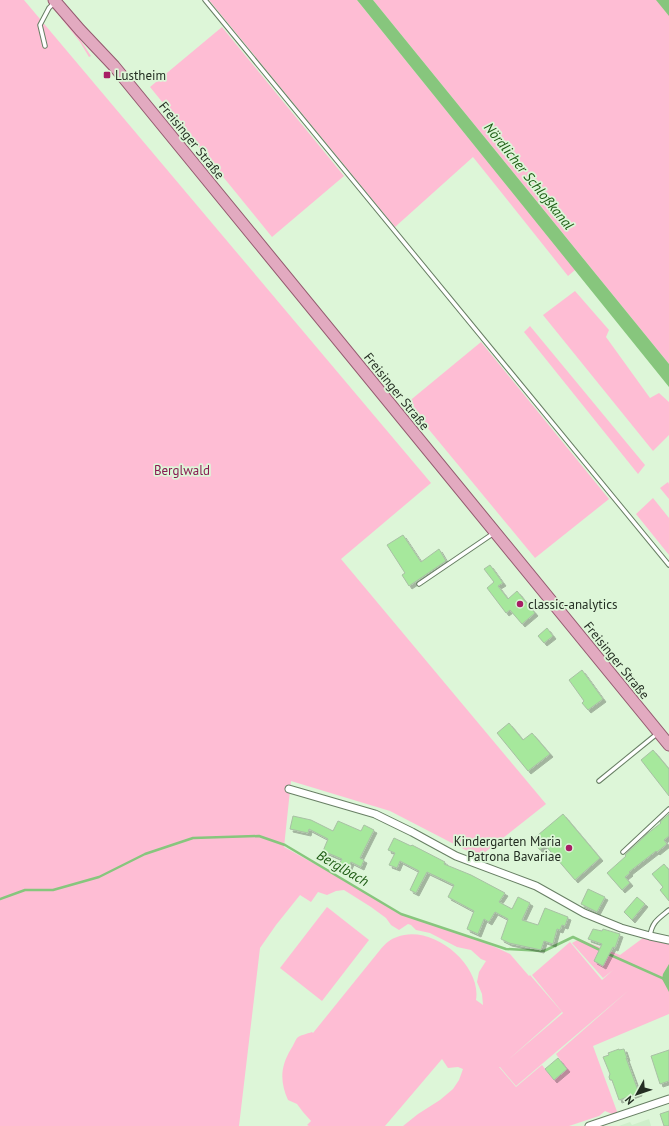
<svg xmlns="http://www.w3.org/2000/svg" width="669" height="1126" font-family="'PT Sans',sans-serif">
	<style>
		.built { fill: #cfeeca }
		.green { fill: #febdd4; fill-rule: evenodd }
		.water { fill: #87c67d }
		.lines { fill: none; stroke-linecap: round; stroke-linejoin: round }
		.stream { stroke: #87c67d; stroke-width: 2.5 }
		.building { fill: #a6e89c; stroke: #a8c0a4; filter: url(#shadow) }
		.service-casing { stroke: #687f64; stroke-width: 5.5 }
		.minor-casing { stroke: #687f64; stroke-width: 9 }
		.primary-casing { stroke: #935a6e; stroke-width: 13 }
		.service { stroke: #fff; stroke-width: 3.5 }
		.minor { stroke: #fff; stroke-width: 7 }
		.primary { stroke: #e2aac0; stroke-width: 11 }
		.poi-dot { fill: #a71e64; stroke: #ddf6d8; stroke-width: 1.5 }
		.labels { text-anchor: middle; stroke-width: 3.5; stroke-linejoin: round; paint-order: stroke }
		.poi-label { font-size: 13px; fill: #242e23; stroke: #ddf6d8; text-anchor: start }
		.street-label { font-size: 13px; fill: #242e23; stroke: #ddf6d8 }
		.park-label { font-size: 13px; fill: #881a51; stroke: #ddf6d8 }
		.water-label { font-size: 14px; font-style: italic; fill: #1d5b13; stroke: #ddf6d8 }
	</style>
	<defs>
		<filter id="shadow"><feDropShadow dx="3" dy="3" stdDeviation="0" flood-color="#0004"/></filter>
	</defs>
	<rect width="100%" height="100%" fill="#ddf6d8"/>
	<path class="built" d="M649 1119 651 1126H619L630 1122 632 1125Z"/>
	<path class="green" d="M0 0H24L431 483 341 559 546 804 479 857 390 811 291 781 284 847 333 874 400 914 470 937 495 947 510 954 529 976 530 975 562 1012 508 1060 563 1013 532 975 570 942 602 980 613 970 603 978 572 943 579 939 620 955 647 935 669 941V1014L593 1046 619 1117 605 1111 599 1116 569 1126H403L418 1114 440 1100 453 1089 459 1080 463 1069 458 1067 448 1068 442 1059 385 1126H309L307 1125 311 1121 303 1112 297 1104 288 1100C280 1082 280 1067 291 1049 293 1046 295 1041 297 1038 300 1035 307 1034 312 1032L313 1033 380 950C385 944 390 939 397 937 431 923 482 964 476 1000L483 1005 482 994 477 982 479 972 486 961 481 959 471 950 457 947 430 933 416 930 411 925 408 924 399 930 391 925 386 918 371 907 344 890 336 891 327 895 318 892 311 902 300 895 276 925 260 948 239 1126H0ZM629 990 556 1054 567 1069 554 1080 542 1065 516 1087 499 1067H500L516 1086Z
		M209 0H357L575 270 568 276 473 157 395 227Z
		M373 0H669V364Z
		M64 15 91 56 89 57 80 42 61 18Z
		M222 27 344 176 272 237 150 87Z
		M575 291 609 330 606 337 650 398 659 393 669 402V435L653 451 543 315Z
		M530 326 645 465 638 474 524 332Z
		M481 342 609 499 535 558 407 403Z
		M668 482 669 484V499L660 488Z
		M653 498 669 518V555L636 514Z
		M327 907 369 940 322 1001 280 968Z"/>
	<path class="water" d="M357 0H373L669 364V387Z
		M656 0H669V16Z
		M669 964V992L662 979 663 974Z"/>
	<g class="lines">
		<path class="stream" d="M0 899 25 890H53L99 877 145 854 193 838 259 836 285 845 401 914 506 949 544 951 573 937 602 951
			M606 953 669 981"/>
	</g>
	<path class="building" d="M403 535 421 562 439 549 446 561 409 586 402 575 405 573 387 545Z
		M490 565 503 583 498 586 508 599 517 591 535 613 522 624 510 610 506 613 487 588 494 582 484 569Z
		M547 628 553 636 544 643 538 636Z
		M582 670 603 699 588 710 582 703 584 701 569 680Z
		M509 723 523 740 532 733 550 754 528 771 497 733Z
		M653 750 669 769V796L641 760Z
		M563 814 600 858 575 880 545 845 540 850 532 840Z
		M669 814V836L664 840 667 844 657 852 656 851 629 872 630 873 625 877 630 883 622 890 607 873 626 856 625 855 647 834 661 823 660 822Z
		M293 816 311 820 333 831 338 821 361 831 364 825 374 830 360 858 364 860 361 867 351 862 347 871 338 866 342 859 323 851 328 839 309 829 308 833 290 829Z
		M394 838 411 846 412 845 445 862 444 864 471 875 505 893 499 902 512 909 518 897 530 903 522 920 538 925 545 908 568 917 565 926 562 925 560 930 557 929 553 944 544 941 541 950 509 943 501 939 508 919 495 912 489 922 484 919 478 934 467 929 474 911 448 897 454 885 427 872 416 893 410 890 419 871 400 861 397 868 389 865 395 853 388 850Z
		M664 864 669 870V901L660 890 663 887 652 874Z
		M588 889 605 897 597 912 581 904Z
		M637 897 645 904 632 920 624 912Z
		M593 929 602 931 603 929 620 934 615 948 613 947 603 966 594 961 602 944 588 939Z
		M619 1049V1050L624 1049 627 1058H626L639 1093 619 1100 612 1080H610L609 1077 610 1074 603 1057 609 1055 608 1053Z
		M669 1050V1081L660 1084 651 1056Z
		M558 1058 567 1069 554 1080 545 1069Z
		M669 1111V1126H664L660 1114Z"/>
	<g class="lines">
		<defs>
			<path id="service" d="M205 0 669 565
				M45 46 40 25 49 8 55 2
				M419 584 494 533
				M599 781 658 733
				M623 852 669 809
				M650 936C652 922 658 919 669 910"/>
			<path id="minor" d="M289 789 375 814 412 832 456 856 536 886 584 913 621 928 650 936 669 940
				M589 1126 669 1099"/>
			<path id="primary" d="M54 0 80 30 114 66 669 745"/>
		</defs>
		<use href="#service" class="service-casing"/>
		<use href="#minor" class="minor-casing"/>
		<use href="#primary" class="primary-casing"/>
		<use href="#service" class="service"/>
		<use href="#minor" class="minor"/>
		<use href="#primary" class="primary"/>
	</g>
	<g class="poi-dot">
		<rect x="103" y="71" width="8" height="8" rx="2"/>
		<circle cx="520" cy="604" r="4"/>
		<circle cx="569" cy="848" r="4"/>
	</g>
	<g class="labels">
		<g class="poi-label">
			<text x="115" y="80">Lustheim</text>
			<text x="528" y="609">classic-analytics</text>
			<text x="561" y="846" text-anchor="end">Kindergarten Maria<tspan x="561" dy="15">Patrona Bavariae</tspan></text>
		</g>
		<g class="street-label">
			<text transform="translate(192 140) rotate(51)" y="5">Freisinger Straße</text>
			<text transform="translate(397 391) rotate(51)" y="5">Freisinger Straße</text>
			<text transform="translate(617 660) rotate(51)" y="5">Freisinger Straße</text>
		</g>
		<g class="park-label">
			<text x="182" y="475">Berglwald</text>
		</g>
		<g class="water-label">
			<text transform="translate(529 176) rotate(51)" y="5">Nördlicher Schloßkanal</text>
			<text transform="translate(343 868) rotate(30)" y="5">Berglbach</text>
		</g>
	</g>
	<g transform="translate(637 1094) rotate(230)" stroke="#ddf6d8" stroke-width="3" paint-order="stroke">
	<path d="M0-3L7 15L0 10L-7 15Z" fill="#242e23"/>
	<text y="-6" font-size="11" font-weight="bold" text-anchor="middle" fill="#242e23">N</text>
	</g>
</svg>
